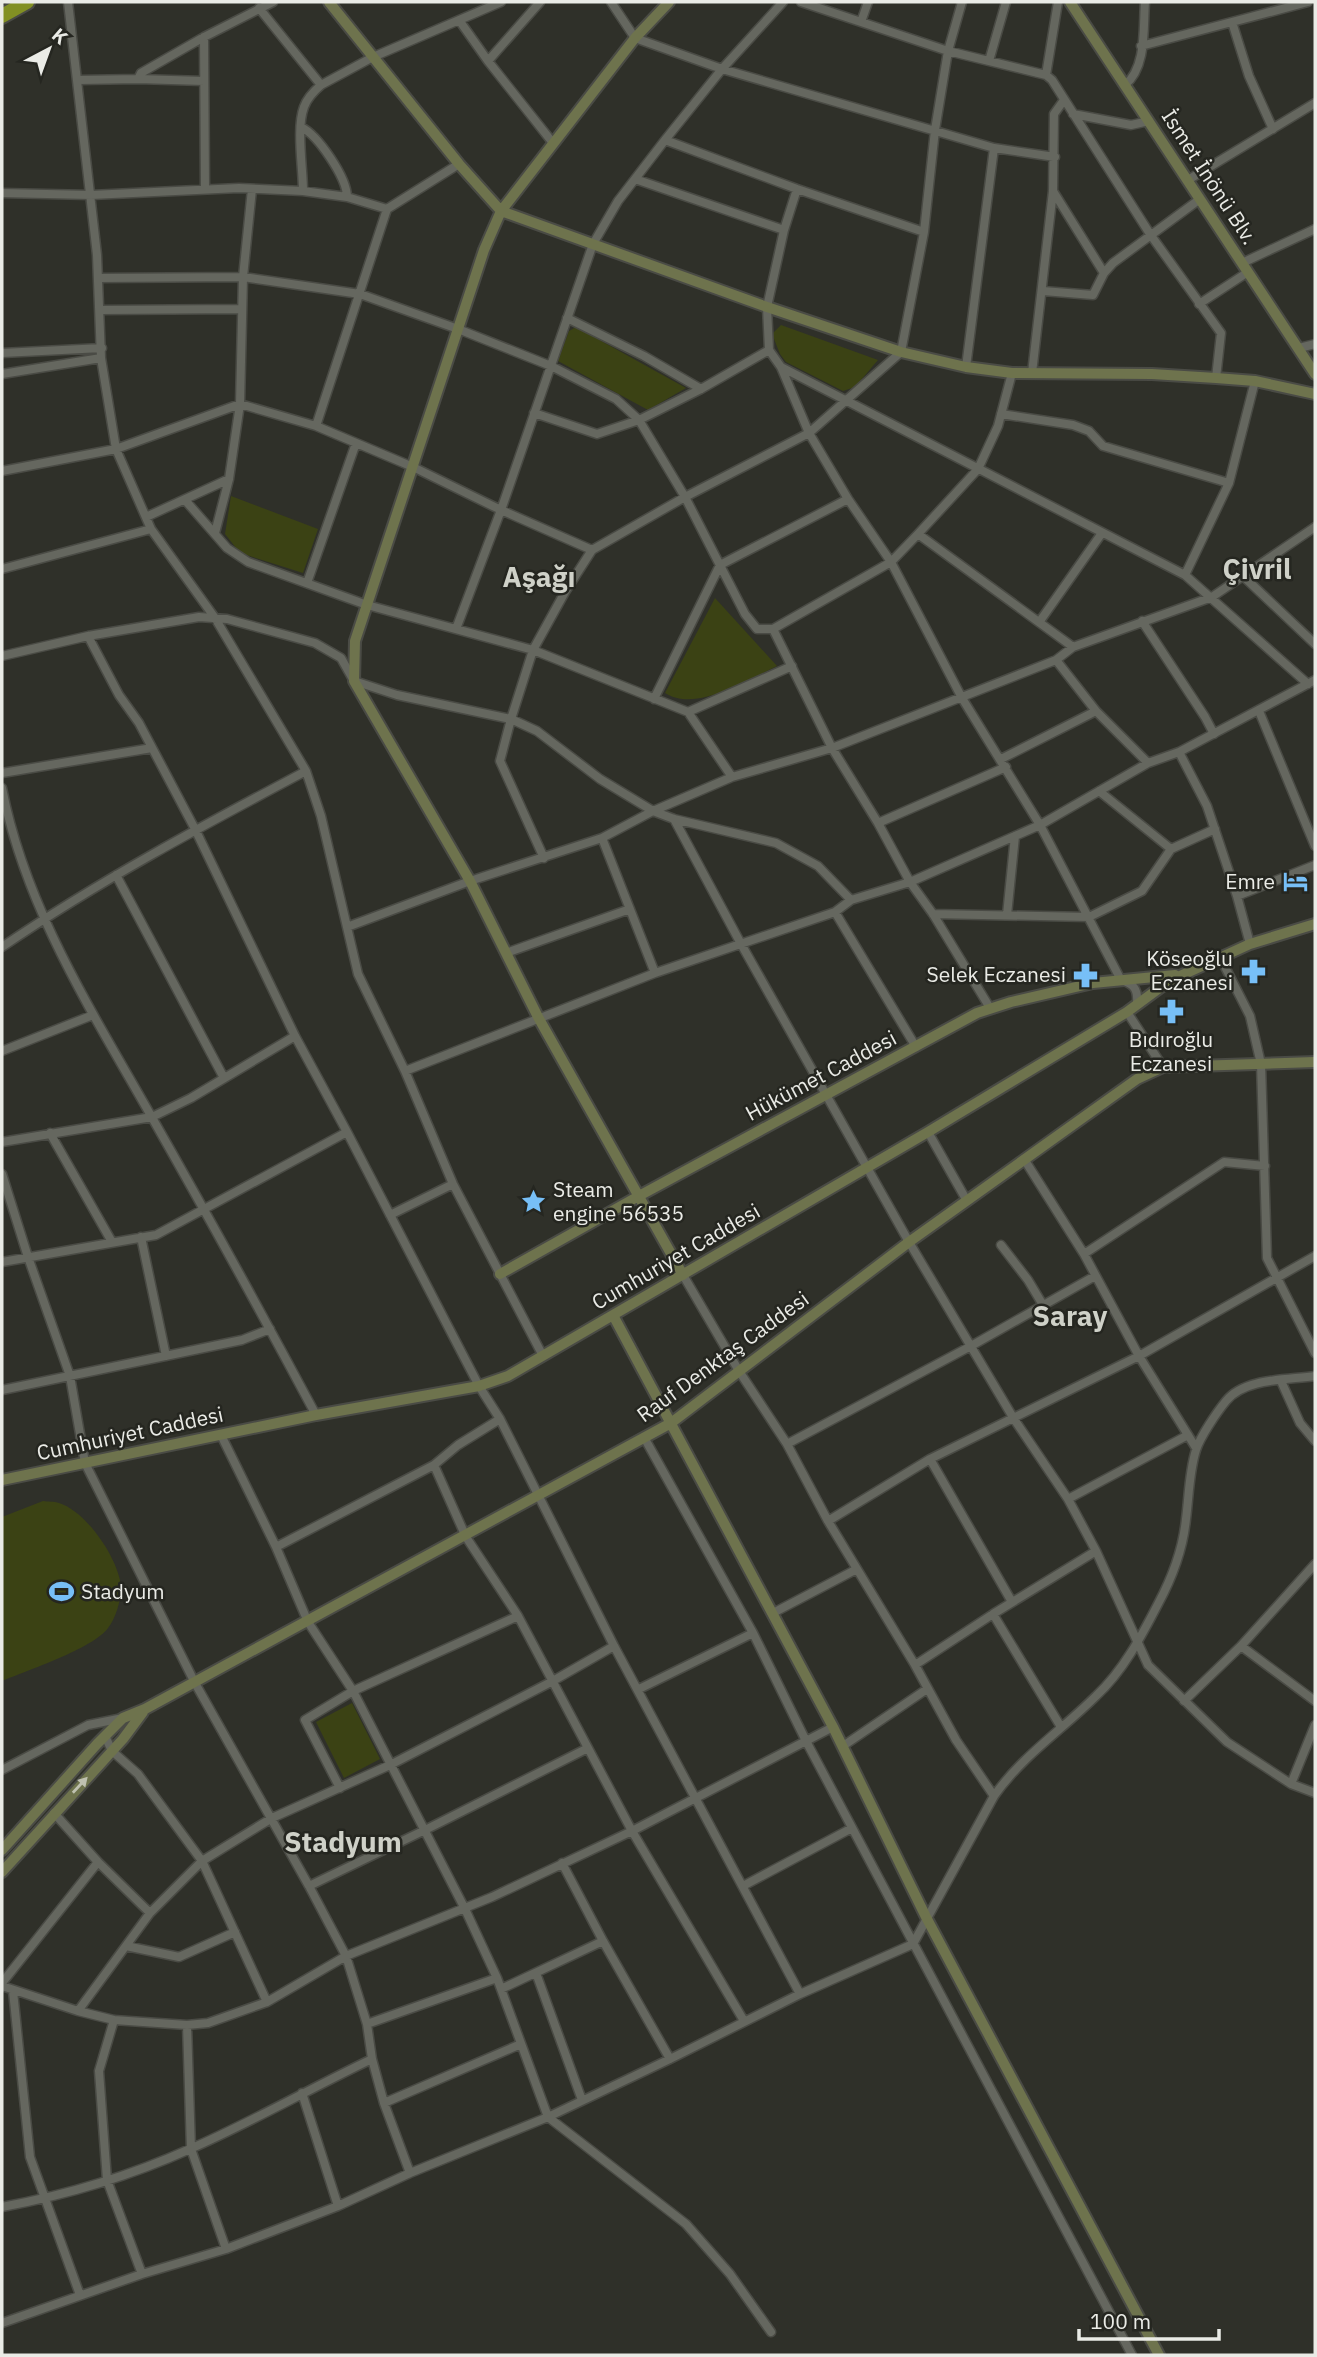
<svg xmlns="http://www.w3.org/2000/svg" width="1317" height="2357" font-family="'IBM Plex Sans',sans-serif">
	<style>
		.green { fill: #3b4214 }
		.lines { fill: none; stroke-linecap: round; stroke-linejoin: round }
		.street-casing { stroke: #4a4b45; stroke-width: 11 }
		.secondary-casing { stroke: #4a4b45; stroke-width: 14 }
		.highway-casing { stroke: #4a4b45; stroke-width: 18 }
		.street { stroke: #65675f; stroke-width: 8 }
		.secondary { stroke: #6e734d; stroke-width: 10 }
		.highway { stroke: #829023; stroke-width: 14 }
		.oneway { fill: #bfc1b0 }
		.labels { text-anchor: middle; stroke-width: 5; stroke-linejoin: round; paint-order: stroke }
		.street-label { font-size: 21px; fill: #eaebe6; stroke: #252620 }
		.poi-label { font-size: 21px; fill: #eaebe6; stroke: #252620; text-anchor: end }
		.district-label { font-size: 28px; font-weight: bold; fill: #cfd1c8; stroke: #252620 }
	</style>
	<rect width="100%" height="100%" fill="#2f3029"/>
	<path class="green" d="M781 325 878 360 855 387 843 391 786 362 780 354 772 334Z
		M576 327 686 388 648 410 558 361 569 331Z
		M231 496 318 529 303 573 240 553 225 534Z
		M715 598 777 666C748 680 696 713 665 693Z
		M43 1501C48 1502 54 1501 59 1503 86 1511 119 1559 121 1587 121 1600 116 1618 108 1628 94 1648 26 1671 2 1681V1517Z
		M352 1703 380 1759 344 1778 316 1722Z"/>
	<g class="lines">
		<defs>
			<path id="street" d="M68 2 97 255 101 358 116 449 151 529 215 618 306 771 321 816 358 974 405 1071 453 1184 543 1356
				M611 2 635 38 722 69 994 148 1055 157
				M801 2 948 51 1046 75 1052 80 1150 234 1221 333 1216 378
				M259 8 321 85
				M459 20 488 61 553 143
				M861 22 868 2
				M1232 22 1249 76 1273 129
				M204 37 205 189
				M1141 46 1308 2
				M488 61 540 2
				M989 61 1006 2
				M1046 75 1058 2
				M138 79 141 73 204 37 273 2
				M79 80 138 79 204 81
				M1125 85C1147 67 1143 28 1145 2
				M1073 114 1131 125 1149 121
				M301 127C318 135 347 178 347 197
				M665 140 797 189 924 232
				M635 179 784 230
				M1188 180 1315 103
				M797 189 784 230 767 307 769 350 781 367 809 433 848 499 891 562 962 698 1040 825 1121 980C1134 984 1138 989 1137 1003
				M303 191C303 168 296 128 304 107 307 98 314 91 321 85L373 57 501 2
				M1053 191 1104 273
				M2 193 91 195 239 188 303 191 347 197 387 209 459 164
				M1242 263 1315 229
				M98 278 243 277 360 294 458 329 551 366 616 399 639 420 685 497 745 614 757 629H773L891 562 918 534 978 469 998 426 1012 373
				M1043 291 1093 295 1104 273 1113 263 1200 199
				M1199 304 1248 272
				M100 310 242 309
				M567 318 644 356 701 389
				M1299 348 1315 344
				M2 353 102 348
				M781 367 1185 575 1308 684
				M966 367 994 148
				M1032 373 1053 191 1054 114 1064 100
				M2 374 101 358
				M534 413 597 434 639 420 701 389 769 350
				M1001 414 1073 425 1089 431 1103 446 1229 483
				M316 426 387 209
				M2 471 116 449 240 404 316 426 413 467 501 510 592 550
				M185 500 227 548 248 562 367 605 533 650 688 712 792 666
				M146 517 229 479
				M215 533 229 479 240 404 243 277 252 189
				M918 534 1073 647
				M2 569 151 529
				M1185 575 1229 483 1255 381
				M1243 576 1315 644
				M307 583 356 443
				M1040 621 1102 533
				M1142 621 1205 717 1214 734
				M456 629 501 510 593 244 618 201 665 140 722 69 783 2
				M773 629 832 748 878 823 910 882 933 914 990 1008
				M88 636 119 695 139 723 195 829 295 1036 347 1132 479 1386 500 1419 614 1646 800 1994
				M2 656 88 636 199 617 227 619 315 643 341 658 354 681 397 695 511 719 537 731 600 779 653 811 674 819 776 843 818 866 851 900
				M1056 660 1096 711 1148 763
				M654 699 720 565 848 499
				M1259 711 1315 846
				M688 712 732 777
				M1179 752 1207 806 1237 896 1250 944
				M1001 759 1096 711
				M2 773 152 748
				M2 788C25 907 91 1010 150 1114 207 1214 262 1314 316 1415
				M1099 791 1171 849
				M674 819 740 942 909 1242 1014 1419 1068 1499 1096 1551 1148 1665 1227 1742 1291 1784 1315 1793
				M878 823 1006 767
				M602 838 655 973
				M544 858 500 761 511 719 533 650 565 592 592 550 685 497 809 433 901 352 924 232 935 130 948 51 962 2
				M116 875 224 1078
				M1237 896 1315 865
				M835 912 916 1047
				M933 914 1089 917 1142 891 1171 849 1215 829
				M1007 915 1015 836
				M347 927 470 881 602 838 653 811 732 777 832 748 1056 660 1073 647 1212 597 1315 527
				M2 947C99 881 202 826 306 771
				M506 953 630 909
				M1220 957 1250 1016 1261 1064 1267 1258 1315 1353
				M1127 1012 1163 1067
				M2 1051 93 1015
				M405 1071 655 973 835 912 851 900 910 882 1040 825 1148 763 1179 752 1315 680
				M928 1132 967 1201
				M50 1133 112 1242
				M2 1142 152 1117 191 1098 295 1036
				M1024 1159 1084 1254 1139 1356 1196 1448
				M2 1174 28 1257 70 1376 85 1463 195 1683 309 1886 346 1956 367 2024 372 2059 384 2103 410 2173
				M390 1215 453 1184
				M141 1237 166 1356
				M1001 1245 1028 1280 1043 1305
				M1084 1254 1224 1162 1265 1166
				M2 1262 156 1235 347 1132
				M683 1275 739 1371 787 1444 828 1521 915 1665 956 1740 994 1796
				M1281 1381 1300 1423 1315 1441
				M2 1390 242 1340 270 1329
				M221 1435 276 1547 308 1622 353 1691 465 1909 497 1978 548 2117 686 2224 730 2274 771 2332
				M645 1439 753 1633 806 1741 1132 2355
				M787 1444 971 1346 1095 1276
				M930 1459 1012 1602
				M434 1465 466 1537 518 1616 632 1831 744 2021
				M1068 1499 1188 1435
				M828 1521 930 1459 1139 1356 1315 1256
				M276 1547 434 1465 458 1445 500 1419
				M773 1613 857 1569
				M993 1614 1061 1727
				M1241 1646 1315 1701
				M915 1665 993 1614 1096 1551
				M639 1689 753 1633
				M1184 1701 1241 1646 1315 1564
				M105 1736 112 1751 138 1774 202 1861 267 2002
				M843 1746 927 1689
				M2 1770 88 1725 123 1718
				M1291 1784 1315 1725
				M340 1788 305 1720 353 1691 518 1616
				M54 1813 98 1862 150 1913
				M562 1863 603 1941 670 2059
				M309 1886 425 1830 588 1748
				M743 1886 852 1828
				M126 1946 179 1957 235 1932
				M536 1973 582 2100
				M2 1983 98 1862
				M2 1986 78 2011 114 2020 187 2025 208 2023 267 2002 346 1956 492 1897 632 1831 833 1727
				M501 1989 603 1941
				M13 1991 30 2157 80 2295
				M78 2011 150 1913 202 1861 272 1818 390 1765 551 1682 614 1646
				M114 2020 99 2071 107 2180 142 2274
				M367 2024 497 1978
				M187 2025 191 2149 226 2249
				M302 2093 338 2206
				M384 2103 521 2044
				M2 2207C66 2195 130 2176 190 2149 252 2122 311 2088 372 2059
				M2 2323 142 2274 226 2249 338 2206 410 2173 548 2117 670 2059 800 1994 913 1944 994 1796C1022 1756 1062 1730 1096 1696 1123 1671 1141 1637 1158 1604 1172 1578 1183 1549 1186 1519 1189 1496 1189 1472 1196 1450 1200 1437 1217 1412 1226 1401 1244 1378 1287 1380 1315 1376"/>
			<path id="secondary" d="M329 2 459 164 501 211 767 307 901 352 966 367 1012 373 1152 374 1216 378 1255 381 1315 394
				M669 2 635 38 501 211 484 250 355 641 354 681 470 881 538 1017 683 1275
				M1070 2 1315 374
				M500 1274 637 1197 977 1013 1011 1002 1093 983 1175 975
				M614 1317 833 1727 926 1917 1159 2355
				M2 1480 316 1415 479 1386 508 1376 928 1132 1127 1012 1169 981 1250 944 1315 924
				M2 1850 97 1744 123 1718 145 1709 671 1423 909 1242 1137 1079 1163 1067 1315 1062
				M2 1872 123 1739 143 1712"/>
			<path id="highway" d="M2 16 27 2"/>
		</defs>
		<use href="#street" class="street-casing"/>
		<use href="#secondary" class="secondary-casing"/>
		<use href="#highway" class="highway-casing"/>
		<use href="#street" class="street"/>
		<use href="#secondary" class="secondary"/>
		<use href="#highway" class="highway"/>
	</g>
	<defs><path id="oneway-solid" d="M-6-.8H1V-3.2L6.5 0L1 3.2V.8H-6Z" transform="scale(1.75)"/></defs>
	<use class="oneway" href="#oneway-solid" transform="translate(80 1785) rotate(-47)"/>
	<defs>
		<symbol id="hotel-bare" viewBox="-9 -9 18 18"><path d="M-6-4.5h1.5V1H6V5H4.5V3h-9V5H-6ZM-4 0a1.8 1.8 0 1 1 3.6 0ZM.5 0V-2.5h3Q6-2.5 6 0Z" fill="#77bff7" stroke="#252620" stroke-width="2.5" paint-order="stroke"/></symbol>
		<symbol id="pharmacy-bare" viewBox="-9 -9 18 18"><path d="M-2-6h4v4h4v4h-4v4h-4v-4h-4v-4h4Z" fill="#77bff7" stroke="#252620" stroke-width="2.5" paint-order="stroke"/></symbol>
		<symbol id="sight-bare" viewBox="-9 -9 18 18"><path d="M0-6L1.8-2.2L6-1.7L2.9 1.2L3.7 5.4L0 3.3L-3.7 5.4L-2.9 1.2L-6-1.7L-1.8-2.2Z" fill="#77bff7" stroke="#252620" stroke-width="2.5" paint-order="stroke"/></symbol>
		<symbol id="stadium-bare" viewBox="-9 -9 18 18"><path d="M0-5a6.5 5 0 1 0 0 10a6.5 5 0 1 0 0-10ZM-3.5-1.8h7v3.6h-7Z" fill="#77bff7" stroke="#252620" stroke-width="2.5" paint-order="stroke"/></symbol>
	</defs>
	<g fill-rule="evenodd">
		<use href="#hotel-bare" x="1278" y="864" width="35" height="35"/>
		<use href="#pharmacy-bare" x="1236" y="954" width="35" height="35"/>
		<use href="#pharmacy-bare" x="1068" y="958" width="35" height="35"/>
		<use href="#pharmacy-bare" x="1154" y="994" width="35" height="35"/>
		<use href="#sight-bare" x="516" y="1184" width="35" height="35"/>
		<use href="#stadium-bare" x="44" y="1574" width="35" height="35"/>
	</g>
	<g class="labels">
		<g class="street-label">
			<text transform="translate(1209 177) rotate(57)" y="7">İsmet İnönü Blv.</text>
			<text transform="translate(821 1076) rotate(-28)" y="7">Hükümet Caddesi</text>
			<text transform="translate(676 1257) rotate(-30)" y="7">Cumhuriyet Caddesi</text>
			<text transform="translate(723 1357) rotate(-36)" y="7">Rauf Denktaş Caddesi</text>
			<text transform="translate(130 1434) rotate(-12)" y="7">Cumhuriyet Caddesi</text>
		</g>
		<g class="poi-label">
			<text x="1275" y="889">Emre</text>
			<text x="1233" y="966">Köseoğlu<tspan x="1233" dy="24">Eczanesi</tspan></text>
			<text x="1066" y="982">Selek Eczanesi</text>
			<text x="1171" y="1047" text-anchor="middle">Bıdıroğlu<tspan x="1171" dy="24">Eczanesi</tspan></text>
			<text x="553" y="1197" text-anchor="start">Steam<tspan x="553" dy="24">engine 56535</tspan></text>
			<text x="81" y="1599" text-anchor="start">Stadyum</text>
		</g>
		<g class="district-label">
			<text x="1257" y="579">Çivril</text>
			<text x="539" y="587">Aşağı</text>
			<text x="1070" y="1326">Saray</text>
			<text x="343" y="1852">Stadyum</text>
		</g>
	</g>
	<rect width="1317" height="2357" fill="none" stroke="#eaebe6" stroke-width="7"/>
	<g transform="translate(49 49) rotate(41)" stroke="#252620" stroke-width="5" paint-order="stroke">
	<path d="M0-5L12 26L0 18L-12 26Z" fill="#eaebe6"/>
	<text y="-10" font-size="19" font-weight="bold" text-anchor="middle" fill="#eaebe6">K</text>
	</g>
	<path d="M1079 2329v10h140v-10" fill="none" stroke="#eaebe6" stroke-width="3.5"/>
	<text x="1090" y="2329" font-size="21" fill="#eaebe6" stroke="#252620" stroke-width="5" paint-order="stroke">100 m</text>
</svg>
